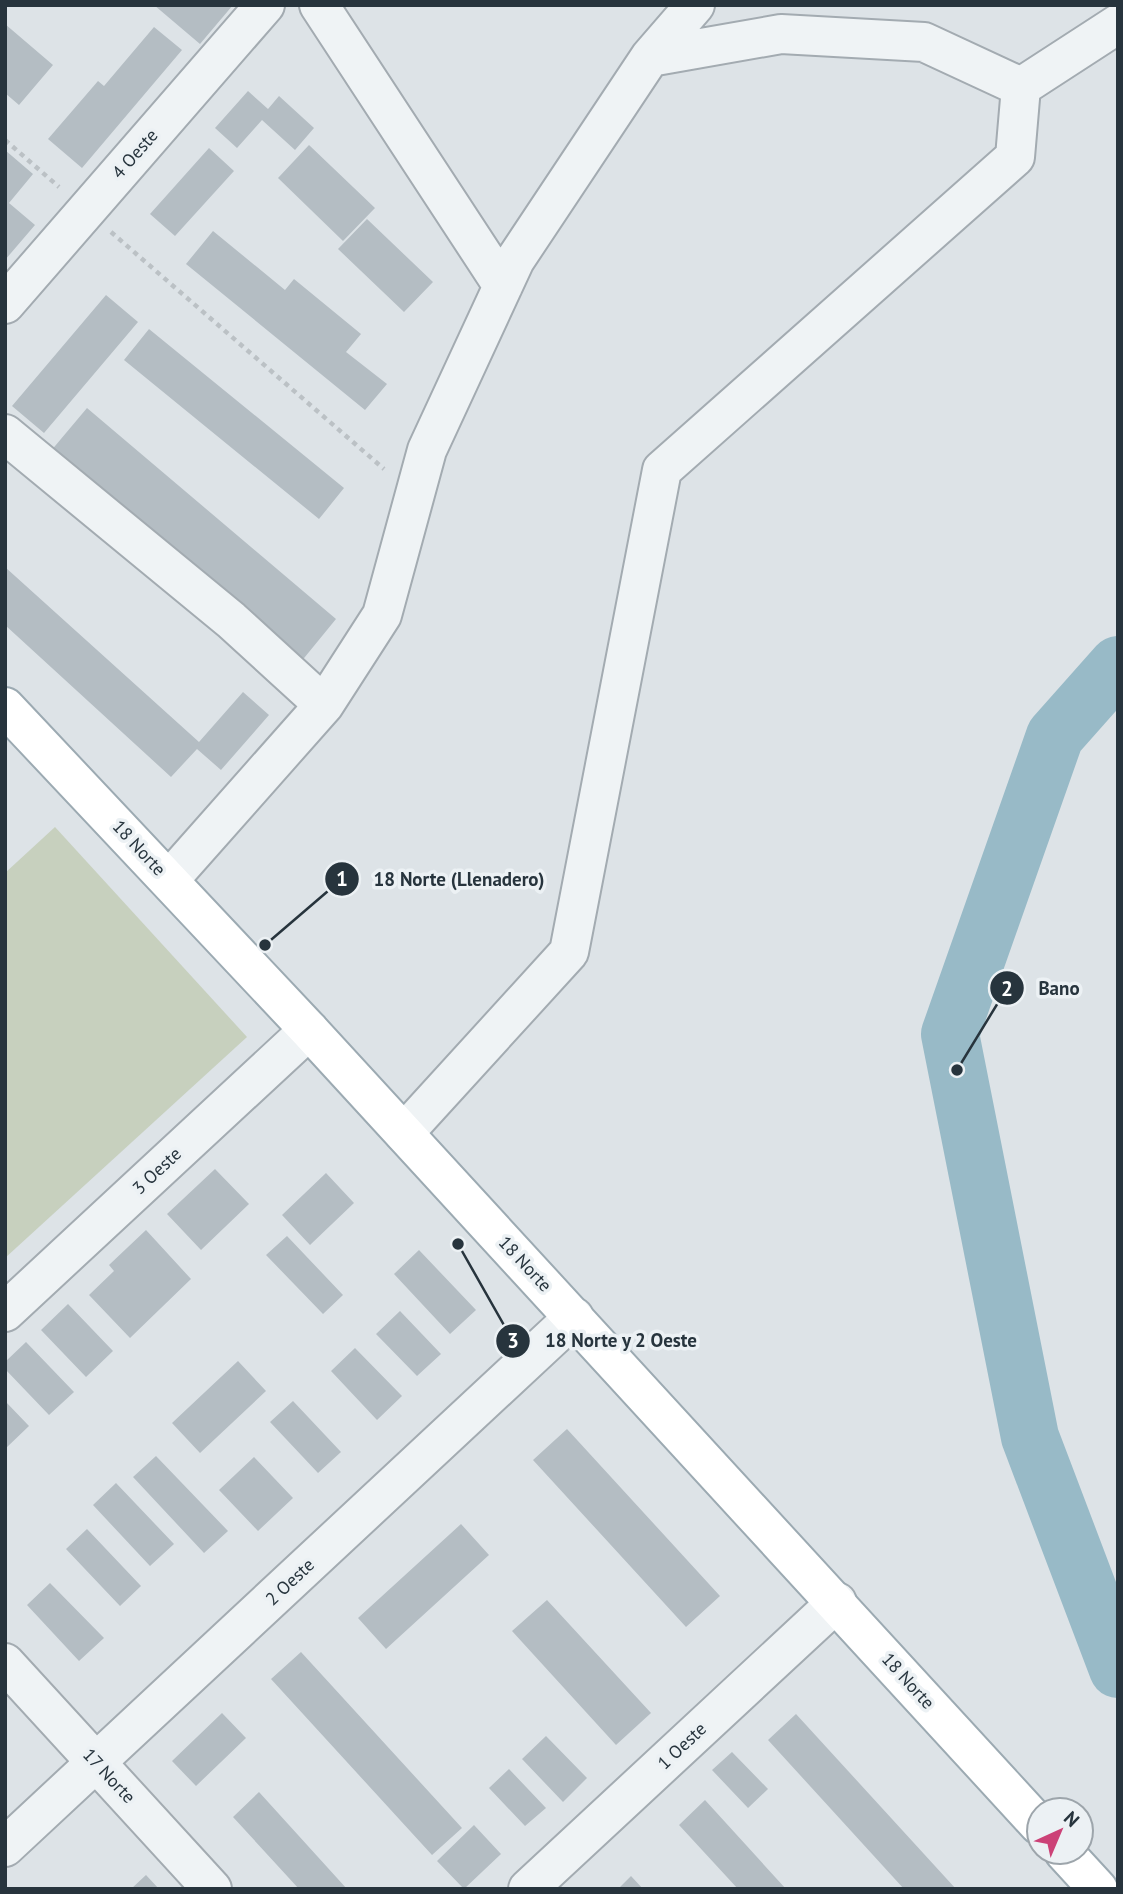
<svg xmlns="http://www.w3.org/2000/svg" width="1123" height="1894" font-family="'PT Sans',sans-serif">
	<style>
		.green { fill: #c7d0be }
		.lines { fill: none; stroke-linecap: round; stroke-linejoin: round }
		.river { stroke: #98bac7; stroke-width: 58 }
		.building { fill: #b4bdc3 }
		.minor-casing { stroke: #a3abb1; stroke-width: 42 }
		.major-casing { stroke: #9caab2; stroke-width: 42 }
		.path { stroke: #bbc1c5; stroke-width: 4.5; stroke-dasharray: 5 5; stroke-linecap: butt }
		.minor { stroke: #eff3f5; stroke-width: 38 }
		.major { stroke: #fff; stroke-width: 38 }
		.labels { text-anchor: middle; stroke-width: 7; stroke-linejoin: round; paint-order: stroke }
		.street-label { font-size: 18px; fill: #27343d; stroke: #ecf1f4 }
		.leader { fill: none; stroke: #27343d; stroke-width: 2.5 }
		.callout-dot { fill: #27343d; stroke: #ecf1f4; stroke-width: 2.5 }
		.mark-label { font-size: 21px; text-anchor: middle; font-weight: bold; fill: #fff }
		.callout-label { font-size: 19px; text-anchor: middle; font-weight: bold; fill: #27343d; stroke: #ecf1f4; stroke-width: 7; stroke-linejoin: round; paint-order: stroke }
	</style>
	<rect width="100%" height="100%" fill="#dde3e7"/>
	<path class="green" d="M55 827 247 1037 5 1258V873Z"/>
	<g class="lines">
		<path class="river" d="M1118 665 1055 736 950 1034 1030 1437 1118 1669"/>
	</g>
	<path class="building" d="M154 5H233L200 44Z
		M5 24 53 65 19 105 5 93Z
		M154 27 182 50 82 168 48 139 98 81 104 86Z
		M248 91 268 109 279 96 314 128 295 150 262 120 237 148 215 128Z
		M309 145 375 208 343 241 278 178Z
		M209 148 234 171 175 236 150 214Z
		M5 150 33 174 9 203 35 225 5 260Z
		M367 219 433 282 404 312 338 249Z
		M213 231 285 290 294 279 361 334 346 352 387 384 365 410 186 264Z
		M106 295 138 322 44 433 12 406Z
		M149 329 344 488 319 519 124 360Z
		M87 408 336 619 300 663 50 452Z
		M5 567 199 742 243 692 269 715 221 770 197 749 171 777 5 625Z
		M215 1169 249 1204 201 1250 167 1214Z
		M326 1173 354 1203 310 1245 282 1215Z
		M146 1230 191 1279 130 1338 89 1295 114 1271 109 1265Z
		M287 1236 343 1295 323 1314 266 1255Z
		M419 1250 476 1310 450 1334 394 1274Z
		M68 1304 113 1351 86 1377 41 1330Z
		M400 1311 441 1354 417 1376 376 1334Z
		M26 1342 74 1392 49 1415 5 1369V1362Z
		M355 1348 402 1396 377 1420 331 1371Z
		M238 1361 266 1391 200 1453 172 1423Z
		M5 1401 29 1426 5 1449Z
		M293 1401 341 1452 318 1473 270 1422Z
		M567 1429 720 1596 686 1627 533 1460Z
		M156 1456 228 1531 204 1553 133 1477Z
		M254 1457 293 1498 258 1531 219 1490Z
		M116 1483 174 1544 150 1566 93 1505Z
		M461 1524 489 1555 386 1649 358 1618Z
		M87 1529 141 1586 120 1606 66 1549Z
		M50 1583 104 1638 79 1661 27 1605Z
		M547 1600 651 1713 616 1745 512 1631Z
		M301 1652 462 1828 432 1855 271 1679Z
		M222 1713 246 1738 196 1786 172 1761Z
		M796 1714 956 1889H904L768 1740Z
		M546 1736 587 1778 563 1802 522 1759Z
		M732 1752 768 1789 748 1808 712 1770Z
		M509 1769 546 1808 525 1826 489 1788Z
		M259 1792 347 1889H299L233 1817Z
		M705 1800 786 1889H738L679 1825Z
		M474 1825 501 1854 464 1889 437 1861Z
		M146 1875 159 1889H131Z
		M631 1876 643 1889H618Z"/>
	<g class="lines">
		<defs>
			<path id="minor" d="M319 5 503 286
				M650 57 781 34 924 42 1021 87
				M5 304 265 5
				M5 434 231 620 324 705
				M169 880 324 705 382 615 427 450 515 260 650 57 695 5
				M404 1133 569 952 662 470 1015 157 1021 87 1118 24
				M5 1312 309 1030
				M5 1663 212 1889
				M5 1847 574 1317
				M528 1889 837 1602"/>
			<path id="major" d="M5 707 309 1030 1039 1825
				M1064 1852 1098 1889"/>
		</defs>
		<use href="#minor" class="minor-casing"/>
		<use href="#major" class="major-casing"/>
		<path class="path" d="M5 140 59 187
			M111 232 384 469"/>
		<use href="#minor" class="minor"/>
		<use href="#major" class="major"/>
	</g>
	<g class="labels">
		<g class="street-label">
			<text transform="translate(135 154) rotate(-49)" y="6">4 Oeste</text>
			<text transform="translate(139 848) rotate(47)" y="6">18 Norte</text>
			<text transform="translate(157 1171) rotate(-43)" y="6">3 Oeste</text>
			<text transform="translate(525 1264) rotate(47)" y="6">18 Norte</text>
			<text transform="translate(290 1582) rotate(-43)" y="6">2 Oeste</text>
			<text transform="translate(908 1681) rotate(48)" y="6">18 Norte</text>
			<text transform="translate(682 1746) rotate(-43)" y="6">1 Oeste</text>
			<text transform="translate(109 1776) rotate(47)" y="6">17 Norte</text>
		</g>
	</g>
	<path class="leader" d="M265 945L342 879M957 1070L1007 988M458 1244L513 1341"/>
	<g class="callout-dot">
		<circle cx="265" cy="945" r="7"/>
		<circle cx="957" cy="1070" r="7"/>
		<circle cx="458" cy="1244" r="7"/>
		<circle cx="342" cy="879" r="18"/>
		<circle cx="1007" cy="988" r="18"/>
		<circle cx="513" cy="1341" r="18"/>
	</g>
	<g class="mark-label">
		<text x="342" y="886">1</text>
		<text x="1007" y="996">2</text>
		<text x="513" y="1348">3</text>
	</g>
	<g class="callout-label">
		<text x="459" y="886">18 Norte (Llenadero)</text>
		<text x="1059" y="995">Bano</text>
		<text x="621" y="1347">18 Norte y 2 Oeste</text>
	</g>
	<rect width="1123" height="1894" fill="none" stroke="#27343d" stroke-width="14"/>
	<g transform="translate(1060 1831) rotate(44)"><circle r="33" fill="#ecf1f4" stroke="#9da5ab" stroke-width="2"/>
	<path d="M0-5L12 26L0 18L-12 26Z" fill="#cc4277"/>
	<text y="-10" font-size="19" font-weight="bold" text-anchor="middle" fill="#27343d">N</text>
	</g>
</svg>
